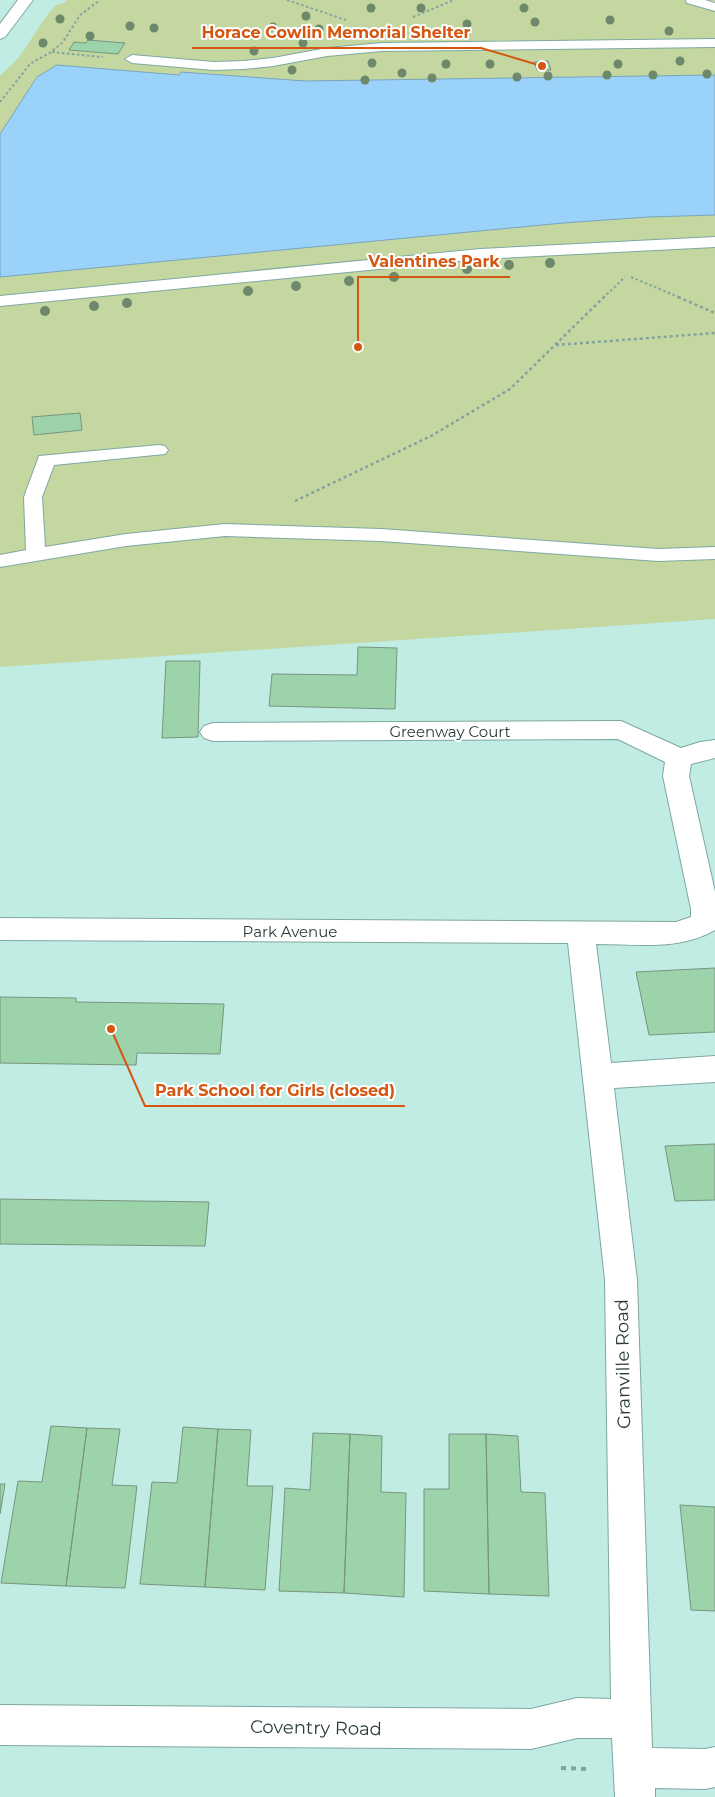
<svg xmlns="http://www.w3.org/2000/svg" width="715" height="1797" font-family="Montserrat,sans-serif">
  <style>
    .green { fill: #c4d7a0 }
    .water { fill: #9bd2f9; stroke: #79a5bf }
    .building { fill: #9dd3ab; stroke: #77957f }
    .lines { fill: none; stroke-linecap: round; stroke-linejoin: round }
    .service-casing { stroke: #7ea8a0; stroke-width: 2 }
    .minor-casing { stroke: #7ea8a0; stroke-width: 2 }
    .primary-casing { stroke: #7ea8a0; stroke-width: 2 }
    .path-far2 { stroke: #82a49d; stroke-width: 2; stroke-dasharray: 2.5 2.5; stroke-linecap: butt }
    .path-far1 { stroke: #82a49d; stroke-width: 2.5; stroke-dasharray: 3 3; stroke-linecap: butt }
    .path { stroke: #82a49d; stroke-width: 4; stroke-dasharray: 5 5; stroke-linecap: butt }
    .service { fill: #fff; fill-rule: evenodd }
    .minor { fill: #fff; fill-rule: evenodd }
    .primary { fill: #fff; fill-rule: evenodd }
    .tree { fill: #6e886c }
    .labels { text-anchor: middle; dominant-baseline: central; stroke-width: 4; stroke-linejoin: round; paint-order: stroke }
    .street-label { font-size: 15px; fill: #293b38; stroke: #fff }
    .near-street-label { font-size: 18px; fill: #293b38; stroke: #fff }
    .leader { fill: none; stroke: #d55610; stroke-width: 2 }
    .callout-dot { fill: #d55610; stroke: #fff; stroke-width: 2 }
    .callout-label { font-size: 16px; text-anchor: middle; font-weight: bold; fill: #d55610; stroke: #fff; stroke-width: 4; stroke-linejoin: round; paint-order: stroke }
  </style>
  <rect width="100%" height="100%" fill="#c0ece3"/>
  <!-- green -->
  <path class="green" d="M67,0H715V619L0,667V75C25,58 34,29 54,7C58,3 64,5 67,0Z"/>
  <!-- water -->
  <path class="water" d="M57,65L179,75L181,72L305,81L715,75V215L648,217L563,223L0,277V134L37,77Z"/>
  <!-- building -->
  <path class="building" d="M88,40L125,43L118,54L69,50L74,42L86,43Z
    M548,61L551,70H537L534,62Z
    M80,413L82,430L34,435L32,417Z
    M358,647L397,648L395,709L269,706L272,674L357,675Z
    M166,661H200L198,737L162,738Z
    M715,968V1032L649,1035L636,972Z
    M0,997L76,998V1002L224,1004L220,1054L137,1053L136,1065L0,1063Z
    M715,1144V1200L675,1201L665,1146Z
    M0,1199L209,1202L205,1246L0,1244Z
    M51,1426L87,1428L66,1586L1,1583L18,1481L42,1482Z
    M183,1427L218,1429L205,1587L140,1584L152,1482L177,1483Z
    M87,1428L120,1429L112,1485L137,1486L125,1588L66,1586Z
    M218,1429L251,1430L247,1486H273L265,1590L205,1587Z
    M313,1433L350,1434L344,1593L279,1591L285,1488L310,1490Z
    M350,1434L382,1436L381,1492L406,1493L404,1597L344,1593Z
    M449,1434H486L489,1594L424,1591V1489H449Z
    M486,1434L518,1436L521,1492L545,1493L549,1596L489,1594Z
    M0,1484H5L0,1514Z
    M680,1505L715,1507V1611L691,1610Z"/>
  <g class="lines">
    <!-- service casing -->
    <g class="service-casing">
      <path id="service" d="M686,0H705L715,3V11L687,3Z
        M715,39V47L382,51L327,56L273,66L244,69L214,70L132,63L125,59L132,55L214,62L244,61L273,58L327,48L382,43Z
        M715,237V247L480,259L0,306V296L480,249Z
        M159,445L165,446L168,450L165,454L54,465L42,497L45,547L126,534L225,524L381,529L658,549L715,547V559L658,561L381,541L225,536L126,546L0,567V555L26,550L24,497L39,456Z"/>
    </g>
    <!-- minor casing -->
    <g class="minor-casing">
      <path id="minor" d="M621,721L681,748L700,742L715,740V758L691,764L689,776L715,892V930C679,951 636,944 596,944L611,1063L715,1056V1082L614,1088L637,1280L652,1748L705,1749L715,1747V1787L705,1789L655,1788V1797H615L612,1738H577L531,1749L0,1745V1705L531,1709L577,1698L611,1699L605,1280L568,943L0,940V918L676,922L691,917V909L663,776L665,762L618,739L213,741L204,738L200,732L204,726L213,723Z"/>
    </g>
    <!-- primary casing -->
    <g class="primary-casing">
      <path id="primary" d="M18,0H33L5,37L0,39V24Z"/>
    </g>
    <!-- path-far2 -->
    <path class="path-far2" d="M287,0L346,20
      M413,17L454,0
      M52,52L103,57
      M0,102L30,64L51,52L63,42L80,15L100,0
      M631,277L681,298
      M603,298L625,277"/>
    <!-- path-far1 -->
    <path class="path-far1" d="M678,297L715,313
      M556,345L715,333
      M295,501L431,436L510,389L604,297"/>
    <!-- path -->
    <path class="path" d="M561,1768L588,1769"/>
    <!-- service -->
    <use href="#service" class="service"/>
    <!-- minor -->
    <use href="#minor" class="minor"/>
    <!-- primary -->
    <use href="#primary" class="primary"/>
  </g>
  <!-- trees -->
  <g class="tree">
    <circle cx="371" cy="8" r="4.5"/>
    <circle cx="421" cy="8" r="4.5"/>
    <circle cx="524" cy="8" r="4.5"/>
    <circle cx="306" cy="16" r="4.5"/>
    <circle cx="60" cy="19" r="4.5"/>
    <circle cx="610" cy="20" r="4.5"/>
    <circle cx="535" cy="22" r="4.5"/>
    <circle cx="467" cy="24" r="4.5"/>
    <circle cx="130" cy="26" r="4.5"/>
    <circle cx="273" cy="27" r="4.5"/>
    <circle cx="154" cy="28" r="4.5"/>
    <circle cx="319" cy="29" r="4.5"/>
    <circle cx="669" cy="31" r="4.5"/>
    <circle cx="90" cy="36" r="4.5"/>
    <circle cx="43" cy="43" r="4.5"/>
    <circle cx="303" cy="43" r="4.5"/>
    <circle cx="254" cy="51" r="4.5"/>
    <circle cx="680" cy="61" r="4.5"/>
    <circle cx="372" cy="63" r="4.5"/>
    <circle cx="446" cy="64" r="4.5"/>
    <circle cx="490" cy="64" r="4.5"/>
    <circle cx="618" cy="64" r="4.5"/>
    <circle cx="292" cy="70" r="4.5"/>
    <circle cx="402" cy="73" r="4.5"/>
    <circle cx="707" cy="74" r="4.5"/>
    <circle cx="607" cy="75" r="4.5"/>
    <circle cx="653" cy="75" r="4.5"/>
    <circle cx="548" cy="76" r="4.5"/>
    <circle cx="517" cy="77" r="4.5"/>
    <circle cx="432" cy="78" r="4.5"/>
    <circle cx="365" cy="80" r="4.5"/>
    <circle cx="550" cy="263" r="5"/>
    <circle cx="509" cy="265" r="5"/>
    <circle cx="467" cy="269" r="5"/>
    <circle cx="394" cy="277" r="5"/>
    <circle cx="349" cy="281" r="5"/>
    <circle cx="296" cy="286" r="5"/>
    <circle cx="248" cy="291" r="5"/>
    <circle cx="127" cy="303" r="5"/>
    <circle cx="94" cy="306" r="5"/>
    <circle cx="45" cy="311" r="5"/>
  </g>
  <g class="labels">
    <!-- street labels -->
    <g class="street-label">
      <text x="450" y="731">Greenway Court</text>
      <text x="290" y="931">Park Avenue</text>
    </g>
    <!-- near-street labels -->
    <g class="near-street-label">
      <text transform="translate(623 1364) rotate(-91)">Granville Road</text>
      <text transform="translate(316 1728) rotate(1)">Coventry Road</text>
    </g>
  </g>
  <!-- callouts -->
  <path class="leader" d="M542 66L481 48H192M358 347L358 277H510M111 1029L145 1106H405"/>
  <g class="callout-dot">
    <circle cx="542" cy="66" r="5"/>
    <circle cx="358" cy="347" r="5"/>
    <circle cx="111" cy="1029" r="5"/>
  </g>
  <g class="callout-label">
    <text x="336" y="38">Horace Cowlin Memorial Shelter</text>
    <text x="434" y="267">Valentines Park</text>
    <text x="275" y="1096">Park School for Girls (closed)</text>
  </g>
</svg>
